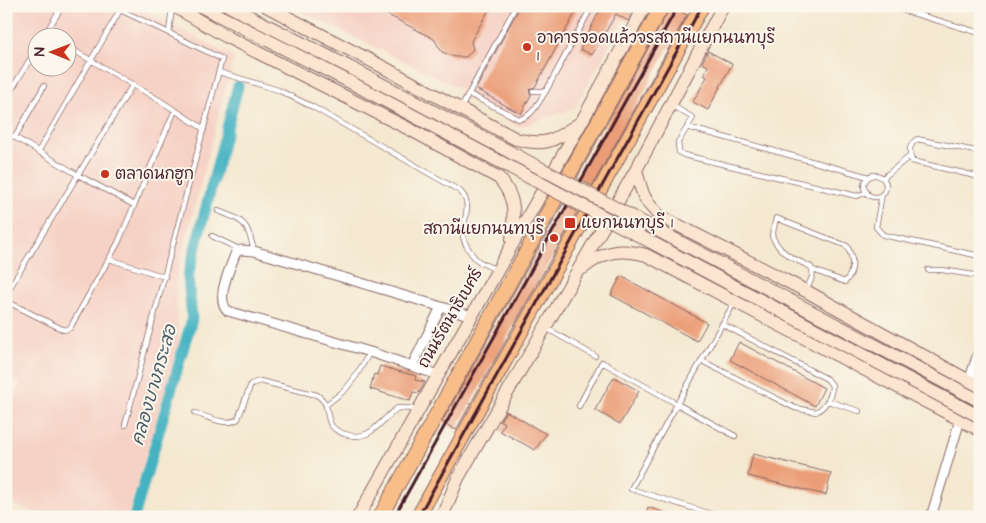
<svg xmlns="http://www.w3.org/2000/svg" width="986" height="523" font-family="'Architects Daughter','Playpen Sans Thai',sans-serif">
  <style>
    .built { fill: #f6d1c5; fill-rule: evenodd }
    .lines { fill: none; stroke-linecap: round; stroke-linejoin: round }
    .canal { stroke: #45b2c2; stroke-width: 11 }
    .building { fill: #eb9d77 }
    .lane-casing { stroke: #866565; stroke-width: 6 }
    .street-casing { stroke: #866565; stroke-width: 11 }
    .secondary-casing { stroke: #866565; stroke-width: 14 }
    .primary-casing { stroke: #866565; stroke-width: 16 }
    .lane { stroke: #fff; stroke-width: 4.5 }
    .street { stroke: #fff; stroke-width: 9 }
    .secondary { stroke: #fce5d0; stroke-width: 12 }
    .primary { stroke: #f8bd89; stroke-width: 14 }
    .rail { stroke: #4a1f2b; stroke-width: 3 }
    .secondary-bridge-casing { stroke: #866565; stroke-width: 14; stroke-linecap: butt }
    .secondary-bridge { stroke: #fce5d0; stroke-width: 12 }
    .poi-dot { fill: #c8321e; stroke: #fbf7ec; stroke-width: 2 }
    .labels { text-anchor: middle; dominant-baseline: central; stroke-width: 4; stroke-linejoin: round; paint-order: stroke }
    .poi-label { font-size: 16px; fill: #4a1f2b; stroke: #fbf7ec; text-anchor: start }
    .street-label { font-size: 16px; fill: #4a1f2b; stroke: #fbf7ec }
    .water-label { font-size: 18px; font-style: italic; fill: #485a67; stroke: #fbf7ec }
  </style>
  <rect width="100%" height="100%" fill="#fbf7ec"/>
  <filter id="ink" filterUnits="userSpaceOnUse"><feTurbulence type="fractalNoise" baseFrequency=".02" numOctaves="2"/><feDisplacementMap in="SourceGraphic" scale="10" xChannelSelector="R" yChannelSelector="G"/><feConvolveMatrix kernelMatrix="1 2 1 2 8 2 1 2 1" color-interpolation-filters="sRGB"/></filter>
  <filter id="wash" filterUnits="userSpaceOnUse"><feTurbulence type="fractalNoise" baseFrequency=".0096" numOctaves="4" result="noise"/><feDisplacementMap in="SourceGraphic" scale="20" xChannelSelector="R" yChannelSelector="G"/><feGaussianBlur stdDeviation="1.12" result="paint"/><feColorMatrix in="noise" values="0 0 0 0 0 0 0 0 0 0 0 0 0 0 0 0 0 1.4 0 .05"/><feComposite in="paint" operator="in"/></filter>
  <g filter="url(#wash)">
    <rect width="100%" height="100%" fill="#f4e8d0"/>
    <!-- built -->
    <path class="built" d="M6,6H136L234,57L175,281L179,343L127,517H48L6,502V419L20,383L6,376ZM38,38H68V68H38Z
      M290,6H631L575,108L519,127L459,95L461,89Z"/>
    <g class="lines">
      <!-- canal -->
      <path class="canal" d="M134,517L192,319L188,276L238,86"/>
    </g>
    <g id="blocks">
      <!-- building -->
      <path class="building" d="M371,6H491L471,41L473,49L466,57H455L442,52L434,39Z
        M520,6H579L535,87L529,89L531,95L521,114L476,89Z
        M602,6H626L633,11L628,21L616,14L592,55L580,49Z
        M671,6L687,15L592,186L577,178Z
        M708,51L732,64L708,110L693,102L707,77L704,75L708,66L702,63Z
        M563,204L577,212L456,430L442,422Z
        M621,276L707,323L697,341L611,295Z
        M739,342L824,388L815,406L730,360Z
        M380,366L416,376L415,380L425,382L419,393L413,392L410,401L370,389L374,374L377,375Z
        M614,377L639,391L620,424L595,410Z
        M506,411L546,434L535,450L500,431L505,423L500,421Z
        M753,454L831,473L826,495L748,476Z
        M648,507L671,515V517H645Z"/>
    </g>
  </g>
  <g filter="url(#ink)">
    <use href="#blocks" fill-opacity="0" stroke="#866565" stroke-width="1"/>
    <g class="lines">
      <!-- lane casing -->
      <g class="lane-casing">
        <path id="lane" d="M112,6L169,33
          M889,6L980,33
          M43,38L62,6
          M68,47L159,100L204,129
          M219,72L278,90L313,107L460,191C474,205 462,220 463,236C464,243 471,254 476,259C481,264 491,267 497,270
          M533,91H546L592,6
          M469,94L519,119C532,118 539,101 546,91
          M6,99L38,46
          M673,106L693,118L678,142L679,152L684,155L857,196L867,192
          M461,108L516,6
          M687,127L869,177
          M6,132L78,175L134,205
          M15,137L44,86
          M38,152L120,10
          M980,152L917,139C908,146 909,151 912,161L980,177
          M864 186a11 11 0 1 1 22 0a11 11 0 1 1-22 0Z
          M883,178L910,156
          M882,194L876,227L883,235L980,256
          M218,211C246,221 247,223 254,251
          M212,236L239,249
          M109,259L165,277
          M928,270H942L980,276
          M807,289C810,281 815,275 811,267C793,258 781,255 772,236L776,218L847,246C854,259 855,271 845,282L813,270
          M6,294L133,84
          M6,301L64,330L70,328L118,243L175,110
          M734,303L677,404L735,436
          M546,328L595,356
          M702,361L795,408L816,412C826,406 832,396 832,385L827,379L722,324
          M828,401L859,411
          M326,405L345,390L356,376L370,352
          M579,406L602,362L677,404L631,489L721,517
          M195,413C208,417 227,427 238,419L251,384L260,381L317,395C330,404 325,410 330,423C333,429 338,432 345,434C372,443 379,420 398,408L417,409
          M125,425L222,59L169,33L172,7"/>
      </g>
      <!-- street casing -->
      <g class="street-casing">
        <path id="street" d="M412,366L441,307
          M438,375L370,352L228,311C214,299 231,267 236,252L241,250L254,251L472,316
          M969,381L980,348
          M931,517L960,420"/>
      </g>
      <!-- secondary casing -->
      <g class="secondary-casing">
        <path id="secondary" d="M174,6L227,37L415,132L499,178C517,199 514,214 512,240
          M200,6L348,81
          M229,6L353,69
          M266,6L381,66L516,139C548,147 554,140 580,123
          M636,170C642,192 642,199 660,216L806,291L980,387
          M583,268C605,251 618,248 646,255L980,430
          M358,517L582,121L645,6
          M442,517L458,478L636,170L723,6"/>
      </g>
      <!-- primary casing -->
      <g class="primary-casing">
        <path id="primary" d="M380,517L662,6
          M418,517L702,6"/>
      </g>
      <!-- lane -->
      <use href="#lane" class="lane"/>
      <!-- street -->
      <use href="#street" class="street"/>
      <!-- secondary -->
      <use href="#secondary" class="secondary"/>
      <!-- primary -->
      <use href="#primary" class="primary"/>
      <!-- rail -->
      <path class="rail" d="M394,517L678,6
        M418,517L702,6"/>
      <!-- secondary-bridge casing -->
      <g class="secondary-bridge-casing">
        <path id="secondary-bridge" d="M353,69L980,401
          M348,81L980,417"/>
      </g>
      <!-- secondary-bridge -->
      <use href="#secondary-bridge" class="secondary-bridge"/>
    </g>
  </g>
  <!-- markers -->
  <g class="poi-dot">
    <circle cx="527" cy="47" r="5"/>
    <circle cx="105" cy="174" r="5"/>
    <rect x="564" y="217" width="12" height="12" rx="2.5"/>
    <circle cx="554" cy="238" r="5"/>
  </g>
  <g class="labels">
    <!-- poi labels -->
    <g class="poi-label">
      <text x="537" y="38">อาคารจอดแล้วจรสถานีแยกนนทบุรี<tspan x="537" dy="18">1</tspan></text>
      <text x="115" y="174">ตลาดนกฮูก</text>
      <text x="581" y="223">แยกนนทบุรี 1</text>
      <text x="544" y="229" text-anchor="end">สถานีแยกนนทบุรี<tspan x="544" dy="18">1</tspan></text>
    </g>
    <!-- street labels -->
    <g class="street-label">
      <text transform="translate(450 318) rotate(-60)">ถนนรัตนาธิเบศร์</text>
    </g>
    <!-- water labels -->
    <g class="water-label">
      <text transform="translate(154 385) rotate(-74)">คลองบางกระสอ</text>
    </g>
  </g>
  <!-- margin -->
  <rect width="986" height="523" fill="none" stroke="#fbf7ec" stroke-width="25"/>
  <!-- north arrow -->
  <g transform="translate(52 52) rotate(271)"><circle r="24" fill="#fbf7ec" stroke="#b4a19f"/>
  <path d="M0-4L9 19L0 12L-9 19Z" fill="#c8321e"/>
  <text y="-8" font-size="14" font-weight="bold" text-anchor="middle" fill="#4a1f2b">N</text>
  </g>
</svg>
